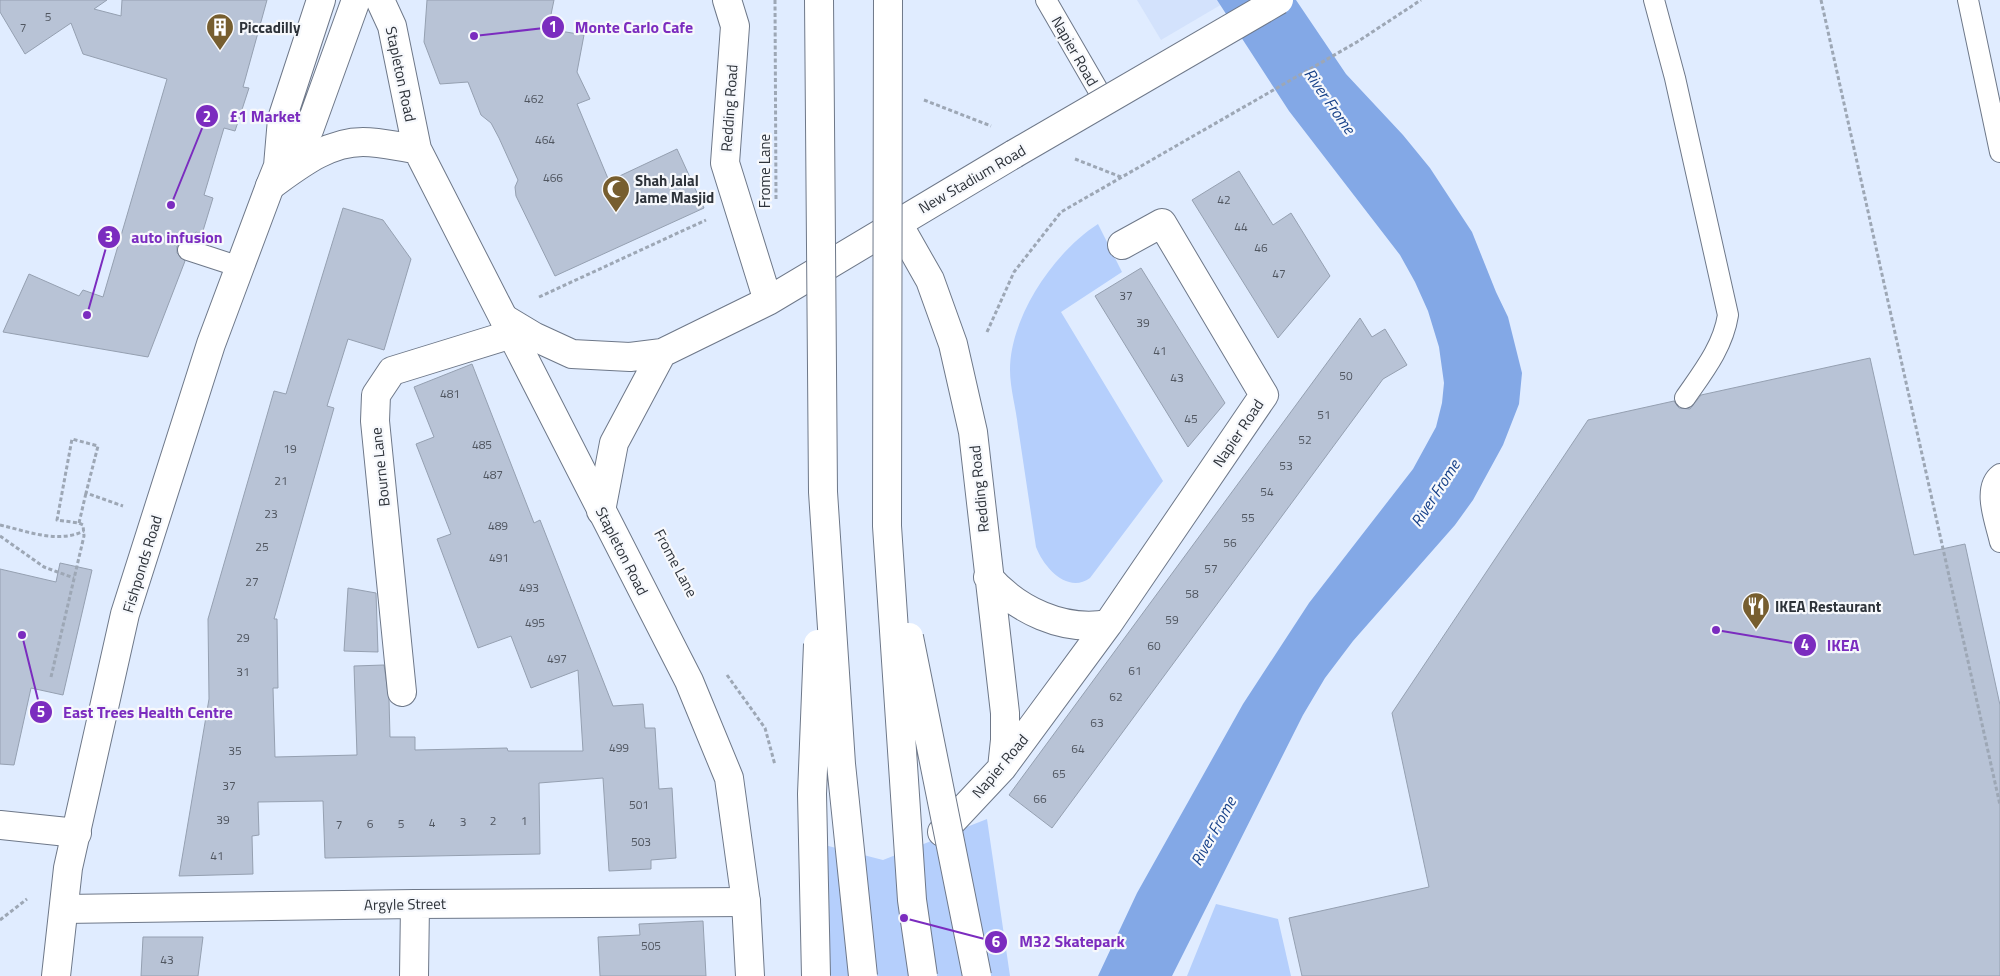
<svg xmlns="http://www.w3.org/2000/svg" width="2000" height="976" font-family="'Titillium Web',sans-serif">
  <style>
    .built { fill: #d3e2fc }
    .green { fill: #b5cffc }
    .water { fill: #83a8e6 }
    .building { fill: #b8c3d6; stroke: #95a0b1 }
    .lines { fill: none; stroke-linecap: round; stroke-linejoin: round }
    .lane-casing { stroke: #6e7889; stroke-width: 22 }
    .street-casing { stroke: #6e7889; stroke-width: 30 }
    .secondary-casing { stroke: #6e7889; stroke-width: 30 }
    .primary-casing { stroke: #6e7889; stroke-width: 30 }
    .path { stroke: #9da7b5; stroke-width: 3; stroke-dasharray: 4 2.5; stroke-linecap: butt }
    .lane { stroke: #fff; stroke-width: 20 }
    .street { stroke: #fff; stroke-width: 28 }
    .secondary { stroke: #fff; stroke-width: 28 }
    .primary { stroke: #fff; stroke-width: 28 }
    .street-bridge-casing { stroke: #6e7889; stroke-width: 30; stroke-linecap: butt }
    .highway-bridge-casing { stroke: #6e7889; stroke-width: 30; stroke-linecap: butt }
    .street-bridge { stroke: #fff; stroke-width: 28 }
    .highway-bridge { stroke: #fff; stroke-width: 28 }
    .labels { text-anchor: middle; dominant-baseline: central; stroke-width: 4.5; stroke-linejoin: round; paint-order: stroke }
    .number-label { font-size: 12px; fill: #505660 }
    .poi-label { font-size: 15px; font-weight: bold; fill: #2d3239; stroke: #f6f8fc; text-anchor: start }
    .street-label { font-size: 15px; fill: #2d3239; stroke: #f6f8fc }
    .water-label { font-size: 16px; font-style: italic; fill: #164088; stroke: #f6f8fc }
    .leader { fill: none; stroke: #7b2cbf; stroke-width: 2 }
    .callout-dot { fill: #7b2cbf; stroke: #f6f8fc; stroke-width: 2 }
    .mark-label { font-size: 15px; text-anchor: middle; font-weight: bold; fill: #fff }
    .callout-label { font-size: 16px; text-anchor: middle; font-weight: bold; fill: #7b2cbf; stroke: #f6f8fc; stroke-width: 4.5; stroke-linejoin: round; paint-order: stroke }
  </style>
  <rect width="100%" height="100%" fill="#e0ecff"/>
  <!-- built -->
  <path class="built" d="M1137,0H1229L1161,40Z"/>
  <!-- green -->
  <path class="green" d="M1098,224L1122,272L1061,312L1163,481L1090,578C1068,594 1044,568 1036,547C1030,507 1024,467 1018,427C1016,408 1010,388 1010,370C1010,317 1054,252 1098,224Z
    M987,819L1010,976H811L801,839L883,860Z
    M1216,904L1278,919L1291,976H1187Z"/>
  <!-- water -->
  <path class="water" d="M1217,0H1296L1346,74L1403,135L1430,168L1472,232L1496,292L1508,317L1522,373L1519,404L1503,445L1473,500L1455,525L1353,641L1325,678L1303,715L1172,976H1098L1137,893L1243,704L1309,603L1413,469L1436,427L1442,403L1444,383L1439,347L1428,311L1415,282L1400,255L1289,111Z"/>
  <!-- building -->
  <path class="building" d="M0,0H107L94,9L121,16L122,0H267L243,87L249,88L235,131L224,128L204,195L213,198L202,234L196,232L193,239H185L177,246V253L185,261L148,357L3,332L29,274L79,296L83,290L103,297L167,79L83,54L71,23L25,54L0,12Z
    M427,0H554L548,29L584,35L577,72L590,99L577,104L609,181L677,149L704,208L555,276L516,196L515,187L518,180L499,138L491,123L481,115L468,82L440,84L424,42Z
    M1239,171L1273,225L1291,213L1330,276L1278,338L1192,200Z
    M343,208L383,220L411,259L384,350L348,339L327,406L334,408L274,619H277L278,688H273L275,757L357,755L354,666L384,665L389,699L390,737H415V750L507,748L508,751H583L578,670L531,688L511,636L478,648L437,539L451,534L416,444L434,437L414,387L472,364L534,523L540,520L613,706L643,704L645,728H655L659,789L672,788L676,858L651,860V869L609,871L603,778L539,783L540,854L325,858L323,801L258,802L259,835L252,836L253,874L179,876L209,699L208,619L274,391L286,394Z
    M1141,268L1225,403L1188,447L1095,296Z
    M1360,318L1372,337L1385,329L1407,365L1383,379L1052,828L1009,795Z
    M1870,358L1914,555L1965,544L2000,705V976H1302L1289,918L1429,887L1392,713L1588,420L1674,401L1679,408L1690,409L1701,395Z
    M60,563L92,570L63,695L31,688L14,765L0,764V569L56,582Z
    M348,588L376,593L378,652L344,651Z
    M703,921L706,976H600L598,937L640,935L639,924Z
    M143,937H203L198,976H141Z"/>
  <g class="lines">
    <!-- lane casing -->
    <g class="lane-casing">
      <path id="lane" d="M1046,0L1105,102
        M1654,0L1675,78L1728,315C1723,347 1703,372 1685,398
        M1968,0L2000,152
        M188,250L240,267
        M2000,474C1981,488 1996,523 2000,542"/>
    </g>
    <!-- street casing -->
    <g class="street-casing">
      <path id="street" d="M727,0L735,26L725,163L768,301
        M897,222L930,280L953,344L973,432L1005,713V740L1002,768
        M505,319L535,337L572,354L630,357L662,353L768,301L1014,154
        M601,511L614,443L662,353
        M988,577C1017,610 1063,632 1108,624
        M402,692L375,421L376,395L392,371L512,334
        M0,825L77,833
        M942,832L1002,768L1108,624L1264,395L1162,223L1122,245
        M64,909L415,904L746,902
        M414,976L415,904"/>
    </g>
    <!-- secondary casing -->
    <g class="secondary-casing">
      <path id="secondary" d="M380,0L392,26L417,149L689,681L729,778L746,902L750,976
        M270,186C298,166 327,142 363,142C381,142 400,147 417,149"/>
    </g>
    <!-- primary casing -->
    <g class="primary-casing">
      <path id="primary" d="M278,166L282,119L321,0
        M56,976L68,868L125,614L211,344L270,186L278,166L309,130L356,0"/>
    </g>
    <!-- path -->
    <path class="path" d="M775,0L776,199
      M1821,0L2000,805
      M924,100L991,126
      M1075,159L1121,177
      M539,297L706,220
      M987,332L1014,272L1061,212L1357,42L1421,0
      M79,523L86,493
      M0,525C27,531 57,544 84,531
      M0,536L44,567L74,578
      M727,675L765,728L775,765
      M51,677L84,536L83,525L79,523L57,520L72,439L98,446L86,493L123,506
      M0,920L27,899"/>
    <!-- lane -->
    <use href="#lane" class="lane"/>
    <!-- street -->
    <use href="#street" class="street"/>
    <!-- secondary -->
    <use href="#secondary" class="secondary"/>
    <!-- primary -->
    <use href="#primary" class="primary"/>
    <!-- street-bridge casing -->
    <g class="street-bridge-casing">
      <path id="street-bridge" d="M1014,154L1279,0"/>
    </g>
    <!-- highway-bridge casing -->
    <g class="highway-bridge-casing">
      <path id="highway-bridge" d="M819,0L823,492L841,764L863,976
        M888,0L887,526L912,900L923,976
        M909,637L977,976
        M816,976L812,794L818,644"/>
    </g>
    <!-- street-bridge -->
    <use href="#street-bridge" class="street-bridge"/>
    <!-- highway-bridge -->
    <use href="#highway-bridge" class="highway-bridge"/>
  </g>
  <!-- icons -->
  <defs>
    <g id="building-pin" transform="scale(1.4375)"><path d="M0 17L-7.5 6A9.5 9.5 0 1 1 7.5 6Z" fill="#775e2f" stroke="#f6f8fc"/><path d="M-4-6H4V6H1V3H-1V6H-4ZM-2.5-4.3h1.7v1.8h-1.7ZM.8-4.3h1.7v1.8H.8ZM-2.5-1h1.7V.8h-1.7ZM.8-1h1.7V.8H.8Z" fill="#fff"/></g>
    <g id="mosque-pin" transform="scale(1.4375)"><path d="M0 17L-7.5 6A9.5 9.5 0 1 1 7.5 6Z" fill="#775e2f" stroke="#f6f8fc"/><path d="M3.5-4.9A6 6 0 1 0 3.5 4.9A5 5 0 1 1 3.5-4.9Z" fill="#fff"/></g>
    <g id="restaurant-pin" transform="scale(1.4375)"><path d="M0 17L-7.5 6A9.5 9.5 0 1 1 7.5 6Z" fill="#775e2f" stroke="#f6f8fc"/><path d="M-5-6h1v4h1v-4h1v4h1v-4h1v5L-1.5 .5V6h-2V.5L-5-1ZM5-6V6H3V1.5H1.5Q1.5-4 5-6Z" fill="#fff"/></g>
  </defs>
  <g fill-rule="evenodd">
    <use href="#building-pin" x="220" y="27"/>
    <use href="#mosque-pin" x="616" y="189"/>
    <use href="#restaurant-pin" x="1756" y="606"/>
  </g>
  <g class="labels">
    <!-- number labels -->
    <g class="number-label">
      <text x="48" y="16">5</text>
      <text x="23" y="27">7</text>
      <text x="534" y="98">462</text>
      <text x="545" y="139">464</text>
      <text x="553" y="177">466</text>
      <text x="1224" y="199">42</text>
      <text x="1241" y="226">44</text>
      <text x="1261" y="247">46</text>
      <text x="1279" y="273">47</text>
      <text x="1126" y="295">37</text>
      <text x="1143" y="322">39</text>
      <text x="1160" y="350">41</text>
      <text x="1346" y="375">50</text>
      <text x="1177" y="377">43</text>
      <text x="450" y="393">481</text>
      <text x="1324" y="414">51</text>
      <text x="1191" y="418">45</text>
      <text x="1305" y="439">52</text>
      <text x="482" y="444">485</text>
      <text x="290" y="448">19</text>
      <text x="1286" y="465">53</text>
      <text x="493" y="474">487</text>
      <text x="281" y="480">21</text>
      <text x="1267" y="491">54</text>
      <text x="271" y="513">23</text>
      <text x="1248" y="517">55</text>
      <text x="498" y="525">489</text>
      <text x="1230" y="542">56</text>
      <text x="262" y="546">25</text>
      <text x="499" y="557">491</text>
      <text x="1211" y="568">57</text>
      <text x="252" y="581">27</text>
      <text x="529" y="587">493</text>
      <text x="1192" y="593">58</text>
      <text x="1172" y="619">59</text>
      <text x="535" y="622">495</text>
      <text x="243" y="637">29</text>
      <text x="1154" y="645">60</text>
      <text x="557" y="658">497</text>
      <text x="1135" y="670">61</text>
      <text x="243" y="671">31</text>
      <text x="1116" y="696">62</text>
      <text x="1097" y="722">63</text>
      <text x="619" y="747">499</text>
      <text x="1078" y="748">64</text>
      <text x="235" y="750">35</text>
      <text x="1059" y="773">65</text>
      <text x="229" y="785">37</text>
      <text x="1040" y="798">66</text>
      <text x="639" y="804">501</text>
      <text x="223" y="819">39</text>
      <text x="493" y="820">2</text>
      <text x="524" y="820">1</text>
      <text x="463" y="821">3</text>
      <text x="432" y="822">4</text>
      <text x="370" y="823">6</text>
      <text x="401" y="823">5</text>
      <text x="339" y="824">7</text>
      <text x="641" y="841">503</text>
      <text x="217" y="855">41</text>
      <text x="651" y="945">505</text>
      <text x="167" y="959">43</text>
    </g>
    <!-- poi labels -->
    <g class="poi-label">
      <text x="239" y="27">Piccadilly</text>
      <text x="635" y="180">Shah Jalal<tspan x="635" dy="17">Jame Masjid</tspan></text>
      <text x="1775" y="606">IKEA Restaurant</text>
    </g>
    <!-- street labels -->
    <g class="street-label">
      <text transform="translate(1075 51) rotate(60)">Napier Road</text>
      <text transform="translate(401 74) rotate(78)">Stapleton Road</text>
      <text transform="translate(729 108) rotate(-86)">Redding Road</text>
      <text transform="translate(764 171) rotate(-90)">Frome Lane</text>
      <text transform="translate(972 179) rotate(-30)">New Stadium Road</text>
      <text transform="translate(1238 433) rotate(-56)">Napier Road</text>
      <text transform="translate(380 467) rotate(-96)">Bourne Lane</text>
      <text transform="translate(979 489) rotate(-96)">Redding Road</text>
      <text transform="translate(622 551) rotate(63)">Stapleton Road</text>
      <text transform="translate(676 563) rotate(62)">Frome Lane</text>
      <text transform="translate(142 564) rotate(-73)">Fishponds Road</text>
      <text transform="translate(1000 766) rotate(-50)">Napier Road</text>
      <text transform="translate(405 904) rotate(-1)">Argyle Street</text>
    </g>
    <!-- water labels -->
    <g class="water-label">
      <text transform="translate(1330 101) rotate(55)">River Frome</text>
      <text transform="translate(1435 493) rotate(-57)">River Frome</text>
      <text transform="translate(1213 831) rotate(-61)">River Frome</text>
    </g>
  </g>
  <!-- callouts -->
  <path class="leader" d="M474 36L553 27M171 205L207 116M87 315L109 237M1716 630L1805 645M22 635L41 712M904 918L996 942"/>
  <g class="callout-dot">
    <circle cx="474" cy="36" r="5"/>
    <circle cx="171" cy="205" r="5"/>
    <circle cx="87" cy="315" r="5"/>
    <circle cx="1716" cy="630" r="5"/>
    <circle cx="22" cy="635" r="5"/>
    <circle cx="904" cy="918" r="5"/>
    <circle cx="553" cy="27" r="12"/>
    <circle cx="207" cy="116" r="12"/>
    <circle cx="109" cy="237" r="12"/>
    <circle cx="1805" cy="645" r="12"/>
    <circle cx="41" cy="712" r="12"/>
    <circle cx="996" cy="942" r="12"/>
  </g>
  <g class="mark-label">
    <text x="553" y="32">1</text>
    <text x="207" y="122">2</text>
    <text x="109" y="242">3</text>
    <text x="1805" y="650">4</text>
    <text x="41" y="717">5</text>
    <text x="996" y="947">6</text>
  </g>
  <g class="callout-label">
    <text x="634" y="33">Monte Carlo Cafe</text>
    <text x="265" y="122">£1 Market</text>
    <text x="177" y="243">auto infusion</text>
    <text x="1843" y="651">IKEA</text>
    <text x="148" y="718">East Trees Health Centre</text>
    <text x="1072" y="947">M32 Skatepark</text>
  </g>
</svg>
